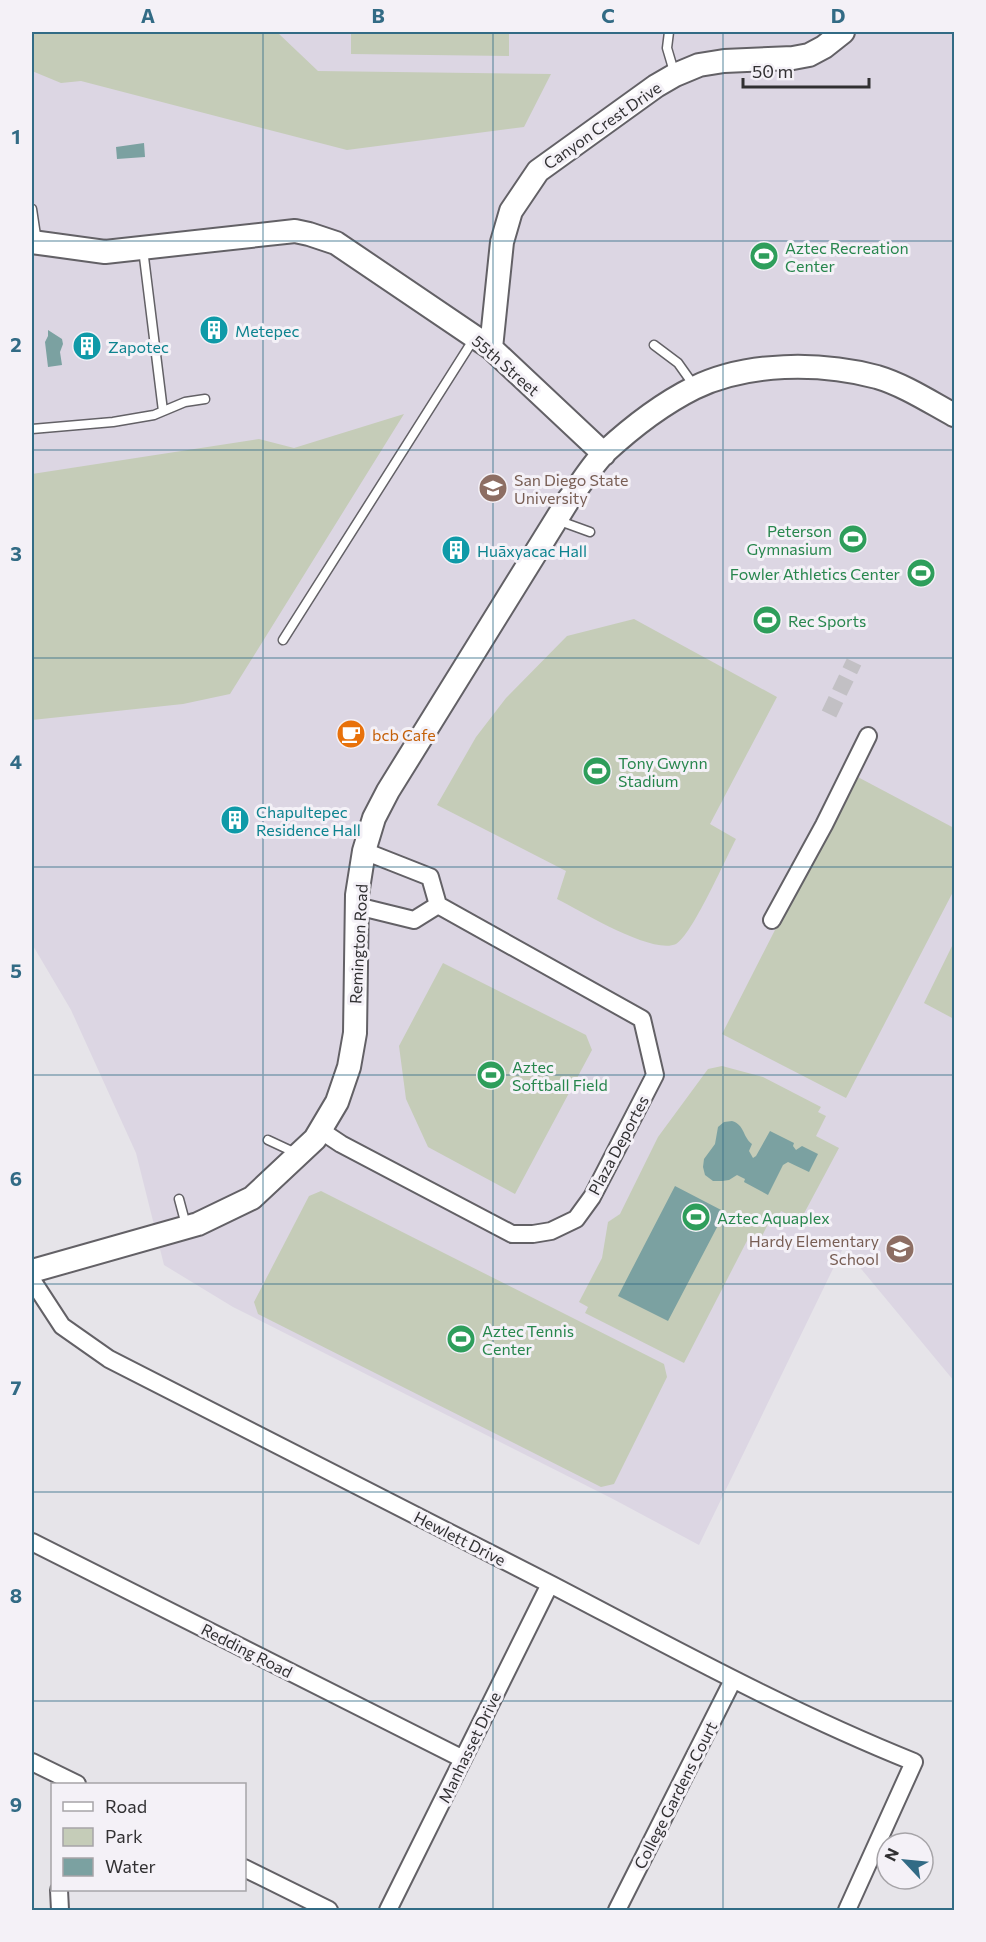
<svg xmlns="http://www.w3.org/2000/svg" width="986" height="1942" font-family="Commissioner,sans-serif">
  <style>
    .built { fill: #dcd6e3 }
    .green { fill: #c5ccb8 }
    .water { fill: #7ba1a1 }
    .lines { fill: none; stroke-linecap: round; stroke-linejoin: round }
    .street-tunnel { stroke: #c2c0c4; stroke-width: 16; stroke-dasharray: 16 8; stroke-linecap: butt }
    .lane-casing { stroke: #636166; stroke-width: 11 }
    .street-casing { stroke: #636166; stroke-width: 20 }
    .secondary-casing { stroke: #636166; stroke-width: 26 }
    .lane { stroke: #fff; stroke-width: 8 }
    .street { stroke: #fff; stroke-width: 16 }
    .secondary { stroke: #fff; stroke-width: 22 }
    .grid { fill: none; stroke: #326b85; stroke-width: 1.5; stroke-opacity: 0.55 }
    .labels { text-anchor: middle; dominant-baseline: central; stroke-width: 6; stroke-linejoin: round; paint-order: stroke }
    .street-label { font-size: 16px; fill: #313032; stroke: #f4f1f7 }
    .leisure-label { font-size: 16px; fill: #27864d; stroke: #f4f1f7; text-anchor: start }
    .culture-label { font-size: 16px; fill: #0d838f; stroke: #f4f1f7; text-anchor: start }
    .education-label { font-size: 16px; fill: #785e54; stroke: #f4f1f7; text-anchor: start }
    .food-label { font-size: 16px; fill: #c56008; stroke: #f4f1f7; text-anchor: start }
    .neatline { fill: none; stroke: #326b85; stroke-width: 2 }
    .grid-label { font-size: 20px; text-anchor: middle; font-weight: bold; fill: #326b85 }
  </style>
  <rect width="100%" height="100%" fill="#e6e4e9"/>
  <!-- built -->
  <path class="built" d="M32,32H954V1381L848,1253L844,1246L699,1545L613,1499L233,1307L164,1265L136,1153L71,1010L32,944Z"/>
  <!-- green -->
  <path class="green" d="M32,32H270L278,33L318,71L551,74L524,127L347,150L81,81L61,83L32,71Z
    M351,32H509V56L351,54Z
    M404,414L230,694L183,704L32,720V474L259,439L294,448Z
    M634,619L777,697L710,824L736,839C725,860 692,935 676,944C652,955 581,911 557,899L566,871L437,805L476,737L506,698L567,636Z
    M854,775L954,828V890L846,1098L722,1034Z
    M954,942V1019L924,1003Z
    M443,963L586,1035L592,1050L515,1194L428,1147L406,1099L399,1046Z
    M722,1066L763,1077L821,1107L818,1112L826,1116L816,1136L839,1148L800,1221L781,1211L774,1225L769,1222L761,1238L751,1233L684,1363L585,1313L588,1307L579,1302L602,1258L608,1222L620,1214L658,1137L708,1069Z
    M321,1191L664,1364L667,1377L614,1484L601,1487L258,1314L254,1302L309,1196Z"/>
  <!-- water -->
  <path class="water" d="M144,143L145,157L117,159L116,147Z
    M48,330L62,339L63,344L60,352L62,365L48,367L45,342L48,336Z
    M732,1121C745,1125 742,1136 752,1144L749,1151L753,1158L756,1156L770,1131L794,1143L793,1146L796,1150L802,1146L818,1154L809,1172L788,1162L783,1165L768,1195L744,1182L745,1179L737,1175L729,1180L722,1181H713L705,1175L703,1167L704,1159L715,1144L718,1127L724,1122Z
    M675,1186L725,1212L668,1321L618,1296Z"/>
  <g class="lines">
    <!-- street-tunnel -->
    <path class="street-tunnel" d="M829,714L854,662"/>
    <!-- lane casing -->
    <g class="lane-casing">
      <path id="lane" d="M669,32L667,48L675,75
        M32,209L37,242
        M143,249L163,411
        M654,345L678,363L695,387
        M32,429L113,422L154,415L185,402L205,399
        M557,520L590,532
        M283,640L475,337
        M268,1140L298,1154
        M179,1199L186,1225"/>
    </g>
    <!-- street casing -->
    <g class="street-casing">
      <path id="street" d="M357,906L414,920L438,905L430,877L364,851
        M772,920L824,825L868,736
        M320,1130L341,1144L512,1234H533L551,1231L576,1219L592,1197L655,1075L642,1019L438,905
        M32,1280L62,1326L109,1359C257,1434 405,1509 552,1585C671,1647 789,1712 914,1762L847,1910
        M32,1542L463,1759
        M32,1762L77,1784
        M244,1868L329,1910
        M59,1890L60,1910
        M388,1910L550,1584
        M617,1910L733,1680"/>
    </g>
    <!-- secondary casing -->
    <g class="secondary-casing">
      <path id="secondary" d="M32,242L105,252L295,231L309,234L336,243L491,348L604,454
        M491,348L502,242L511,211L538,171L656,86L675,75L699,65L724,61L793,58L809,55L824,47L843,32
        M32,1271L198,1224L252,1198L315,1139L337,1102L349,1067L355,1033L357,895L364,851L374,818L388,791L569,499C581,484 592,465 605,452C631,428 662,404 694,388C747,362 820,362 877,377C904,385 930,402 954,415"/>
    </g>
    <!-- lane -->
    <use href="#lane" class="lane"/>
    <!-- street -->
    <use href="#street" class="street"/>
    <!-- secondary -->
    <use href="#secondary" class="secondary"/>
  </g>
  <!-- grid -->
  <path class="grid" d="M263,32V1910M493,32V1910M723,32V1910M32,241H954M32,450H954M32,658H954M32,867H954M32,1075H954M32,1284H954M32,1492H954M32,1701H954"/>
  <!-- icons -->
  <defs>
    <g id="stadium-disc" transform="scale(1.5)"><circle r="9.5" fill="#2e9e5b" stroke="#f4f1f7"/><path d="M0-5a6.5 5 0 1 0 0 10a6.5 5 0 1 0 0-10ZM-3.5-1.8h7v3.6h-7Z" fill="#fff"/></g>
    <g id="building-disc" transform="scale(1.5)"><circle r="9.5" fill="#0f9aa8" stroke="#f4f1f7"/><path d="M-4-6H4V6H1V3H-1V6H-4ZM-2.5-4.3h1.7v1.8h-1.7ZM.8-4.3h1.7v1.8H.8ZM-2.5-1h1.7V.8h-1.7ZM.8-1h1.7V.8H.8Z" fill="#fff"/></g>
    <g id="university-disc" transform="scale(1.5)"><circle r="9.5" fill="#8d6e63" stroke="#f4f1f7"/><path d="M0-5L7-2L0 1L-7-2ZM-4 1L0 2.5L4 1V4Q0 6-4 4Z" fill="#fff"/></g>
    <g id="cafe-disc" transform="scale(1.5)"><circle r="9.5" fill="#e8710a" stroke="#f4f1f7"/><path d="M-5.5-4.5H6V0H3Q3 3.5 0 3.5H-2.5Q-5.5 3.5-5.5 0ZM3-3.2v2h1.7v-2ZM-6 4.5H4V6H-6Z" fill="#fff"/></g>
    <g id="school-disc" transform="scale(1.5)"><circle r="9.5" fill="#8d6e63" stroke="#f4f1f7"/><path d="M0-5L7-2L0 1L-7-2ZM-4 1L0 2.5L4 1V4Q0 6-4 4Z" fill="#fff"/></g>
  </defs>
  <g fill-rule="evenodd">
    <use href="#stadium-disc" x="764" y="256"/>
    <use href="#building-disc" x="214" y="330"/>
    <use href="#building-disc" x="87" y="346"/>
    <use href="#university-disc" x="493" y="488"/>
    <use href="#stadium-disc" x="853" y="539"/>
    <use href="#building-disc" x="456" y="550"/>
    <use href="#stadium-disc" x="921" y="573"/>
    <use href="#stadium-disc" x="767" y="620"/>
    <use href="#cafe-disc" x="351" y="734"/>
    <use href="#stadium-disc" x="597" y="771"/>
    <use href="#building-disc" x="235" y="820"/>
    <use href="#stadium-disc" x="491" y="1075"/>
    <use href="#stadium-disc" x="696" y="1217"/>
    <use href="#school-disc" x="900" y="1249"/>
    <use href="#stadium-disc" x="461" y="1339"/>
  </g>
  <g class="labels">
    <!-- street labels -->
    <g class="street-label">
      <text transform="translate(602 125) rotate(-35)">Canyon Crest Drive</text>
      <text transform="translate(506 365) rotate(41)">55th Street</text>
      <text transform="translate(358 944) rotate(-87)">Remington Road</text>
      <text transform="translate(618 1145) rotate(-62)">Plaza Deportes</text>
      <text transform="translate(460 1538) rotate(27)">Hewlett Drive</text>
      <text transform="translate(247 1650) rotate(27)">Redding Road</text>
      <text transform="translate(469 1747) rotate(-64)">Manhasset Drive</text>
      <text transform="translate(675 1795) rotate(-63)">College Gardens Court</text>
    </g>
    <!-- leisure labels -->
    <g class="leisure-label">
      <text x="785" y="247">Aztec Recreation<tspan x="785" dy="18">Center</tspan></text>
      <text x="832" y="530" text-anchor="end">Peterson<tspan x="832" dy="18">Gymnasium</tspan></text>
      <text x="900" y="573" text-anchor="end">Fowler Athletics Center</text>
      <text x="788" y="620">Rec Sports</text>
      <text x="618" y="762">Tony Gwynn<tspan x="618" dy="18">Stadium</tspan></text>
      <text x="512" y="1066">Aztec<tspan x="512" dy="18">Softball Field</tspan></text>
      <text x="717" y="1217">Aztec Aquaplex</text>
      <text x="482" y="1330">Aztec Tennis<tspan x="482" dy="18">Center</tspan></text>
    </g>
    <!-- culture labels -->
    <g class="culture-label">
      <text x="235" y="330">Metepec</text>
      <text x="108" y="346">Zapotec</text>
      <text x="477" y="550">Huāxyacac Hall</text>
      <text x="256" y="811">Chapultepec<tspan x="256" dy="18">Residence Hall</tspan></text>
    </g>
    <!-- education labels -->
    <g class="education-label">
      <text x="514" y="479">San Diego State<tspan x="514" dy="18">University</tspan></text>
      <text x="879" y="1240" text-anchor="end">Hardy Elementary<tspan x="879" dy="18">School</tspan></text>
    </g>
    <!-- food labels -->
    <g class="food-label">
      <text x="372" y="734">bcb Cafe</text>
    </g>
  </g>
  <!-- border -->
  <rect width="986" height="1942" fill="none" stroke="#f4f1f7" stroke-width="66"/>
  <!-- legend -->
  <rect x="51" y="1783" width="195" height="108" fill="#f4f1f7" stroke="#a6a4a8" stroke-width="1.5"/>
  <rect x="63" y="1802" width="30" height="9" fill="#ffffff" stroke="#a6a4a8" stroke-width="1.5"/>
  <text x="105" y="1813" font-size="18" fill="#313032">Road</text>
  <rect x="63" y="1828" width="30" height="18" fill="#c5ccb8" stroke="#a6a4a8" stroke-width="1.5"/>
  <text x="105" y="1843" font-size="18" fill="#313032">Park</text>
  <rect x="63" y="1858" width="30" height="18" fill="#7ba1a1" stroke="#a6a4a8" stroke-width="1.5"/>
  <text x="105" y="1873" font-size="18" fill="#313032">Water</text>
  <!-- north arrow -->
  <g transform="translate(905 1861) rotate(296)"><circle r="28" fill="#f4f1f7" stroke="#a6a4a8" stroke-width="1.5"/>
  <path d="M0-4.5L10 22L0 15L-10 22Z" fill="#326b85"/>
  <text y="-9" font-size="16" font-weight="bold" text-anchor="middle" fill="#313032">N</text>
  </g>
  <!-- scale -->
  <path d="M743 78v9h126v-9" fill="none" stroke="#313032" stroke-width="3"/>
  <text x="752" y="78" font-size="18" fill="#313032" stroke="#f4f1f7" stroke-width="4.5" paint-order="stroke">50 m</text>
  <rect x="33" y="33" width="920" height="1876" class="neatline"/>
  <g class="grid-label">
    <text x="148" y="23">A</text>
    <text x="378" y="23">B</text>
    <text x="608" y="23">C</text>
    <text x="838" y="23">D</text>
    <text x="16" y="144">1</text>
    <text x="16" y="352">2</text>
    <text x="16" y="561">3</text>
    <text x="16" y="769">4</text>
    <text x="16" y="978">5</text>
    <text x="16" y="1186">6</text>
    <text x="16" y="1395">7</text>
    <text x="16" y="1603">8</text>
    <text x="16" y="1812">9</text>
  </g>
</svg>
